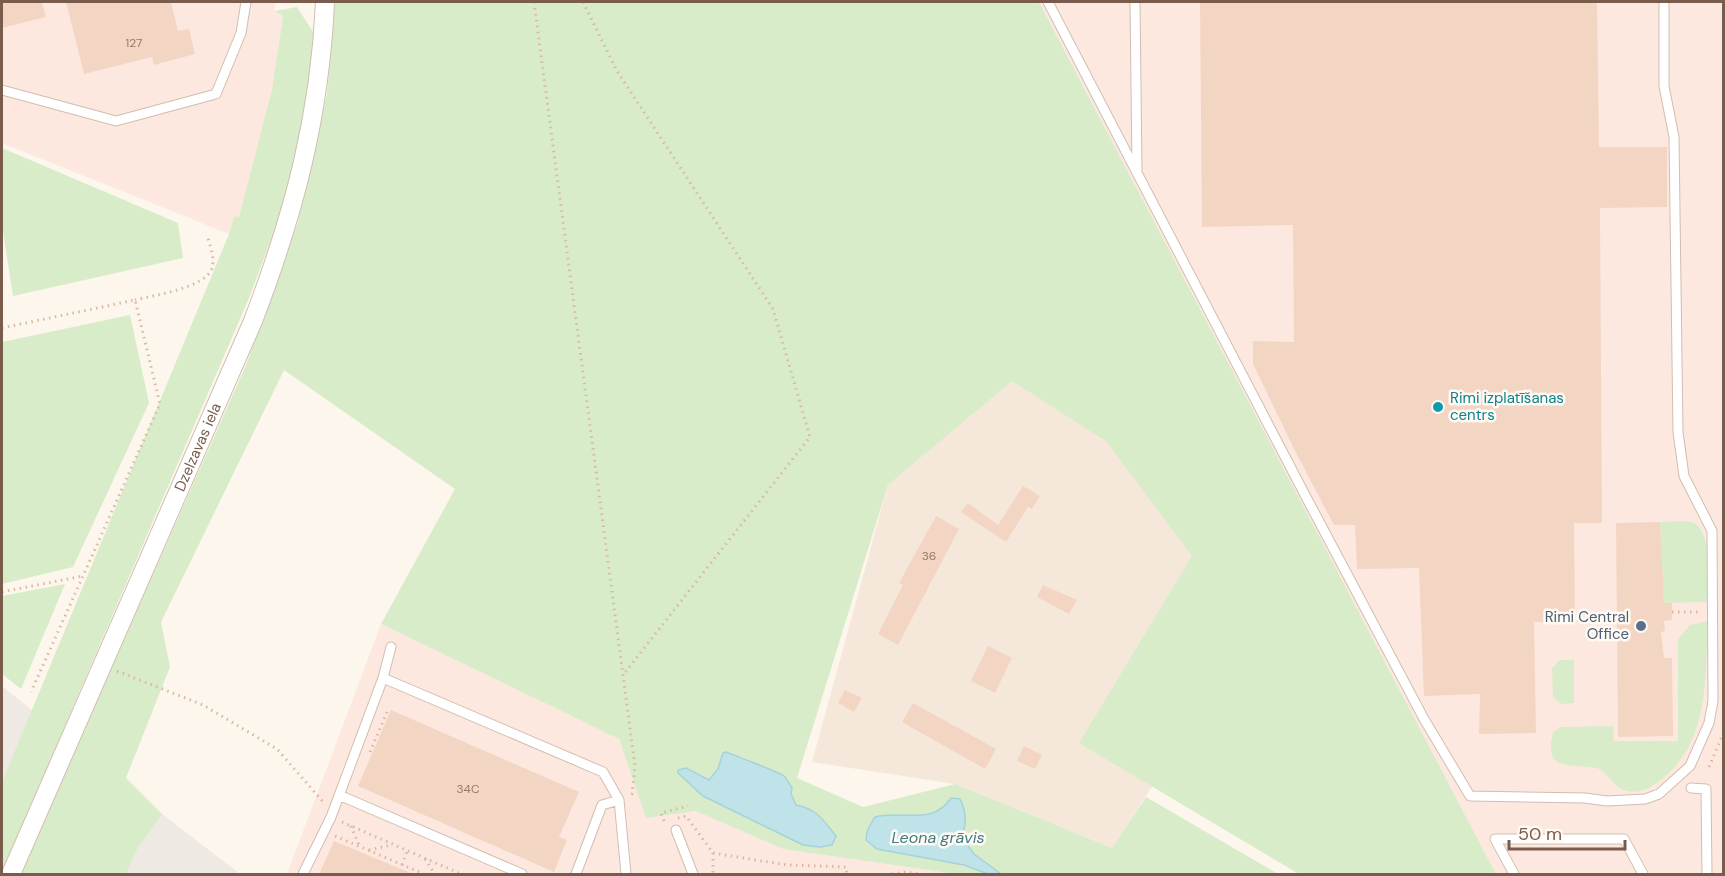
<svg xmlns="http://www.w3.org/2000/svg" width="1725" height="876" font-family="'DM Sans',sans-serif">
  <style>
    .residential { fill: #f5e8da }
    .commercial { fill: #fde8e0 }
    .industrial { fill: #efe9e4 }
    .green { fill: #d8ecc9; fill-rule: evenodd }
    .water { fill: #bfe3e8; stroke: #a5d3da; stroke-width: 1.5 }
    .building { fill: #f3d5c3 }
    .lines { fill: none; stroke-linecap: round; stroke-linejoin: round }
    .service-casing { stroke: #d1beb0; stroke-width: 11 }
    .minor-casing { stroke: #d1beb0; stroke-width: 20 }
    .path { stroke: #d9b8a5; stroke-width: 3; stroke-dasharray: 1.5 4.5; stroke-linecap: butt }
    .service { stroke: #fff; stroke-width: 9 }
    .minor { stroke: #fff; stroke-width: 18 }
    .culture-dot { fill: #0f9aa8; stroke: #fffaf3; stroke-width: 2 }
    .service-dot { fill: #5c6f8a; stroke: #fffaf3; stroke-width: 2 }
    .labels { text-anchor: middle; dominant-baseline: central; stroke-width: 5; stroke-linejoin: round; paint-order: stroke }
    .number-label { font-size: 12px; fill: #987a6a }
    .culture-label { font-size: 15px; fill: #0d838f; stroke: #fffaf3; text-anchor: start }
    .street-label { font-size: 15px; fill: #7a5c4d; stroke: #fffaf3 }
    .service-label { font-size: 15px; fill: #4e5e75; stroke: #fffaf3; text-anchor: end }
    .water-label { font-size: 16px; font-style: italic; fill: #437c86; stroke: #fffaf3 }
  </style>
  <rect width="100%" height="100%" fill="#fdf6ec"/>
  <!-- residential -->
  <path class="residential" d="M1012,380L1231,490L1272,603L1112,848L955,784L812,762L888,485Z"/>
  <!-- commercial -->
  <path class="commercial" d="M2,2H275V11L283,16L272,89L239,217L234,216L229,234L2,143Z
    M1039,2H1723V874H1496Z
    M381,624L619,739L646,818L696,811L783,849L955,874H287Z"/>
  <!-- industrial -->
  <path class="industrial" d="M2,686L33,711L2,782Z
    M162,814L240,874H126L138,848Z"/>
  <!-- green -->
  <path class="green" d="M335,2H1039L1496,874H1299L1079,743L1192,556L1107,442L1012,381L888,485L797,778L863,807L955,784L1112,848L1146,797L1278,874H1001L974,854L961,837L965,818L958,800L951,798C932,826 904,810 875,817L869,842L877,849L964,865L988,874H955L783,849L696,811L646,818L619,739L381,624L455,489L284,370L161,622L170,667L126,778L162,814L138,848L126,874H20L246,365L298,222L327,94ZM723,753C744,753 763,770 783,776L796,805C817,809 823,820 836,836L704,796L678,773V770L686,768L709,780L718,769Z
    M297,7L315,35L303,127L280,216L249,298L2,872V782L229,234L234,216L239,217L272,89L283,16L275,11Z
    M2,148L178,223L183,258L13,296L2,225Z
    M130,315L149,403L73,567L2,584V342Z
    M1660,522C1671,522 1684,519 1694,523C1713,532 1707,583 1707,602L1664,603Z
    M65,584L21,689L2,674V596Z
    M1708,621C1705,677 1710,740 1662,779C1650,788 1639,795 1624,790C1613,786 1609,775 1600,769C1574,762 1542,775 1553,732L1561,727L1613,726L1614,741H1678V639L1690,625Z
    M1560,660H1574V703L1561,704L1553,697L1552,668Z"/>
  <!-- water -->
  <path class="water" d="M725,752C730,753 780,773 784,776C787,779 790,785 792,788L791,794L796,805C817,809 823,820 836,836L832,845L820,847L803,845L703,796L678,773V770L686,768L709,780L718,769L723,753Z
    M951,798L960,799C966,811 967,825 961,837L974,854L1001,874H988L964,865L877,849L866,840L867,831L875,817C903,810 933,826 951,798Z"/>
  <!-- building -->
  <path class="building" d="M2,2H42L46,17L2,28Z
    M66,2H171L178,31L189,29L195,54L154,65L152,57L84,74Z
    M1200,2H1597L1599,147H1667V207L1600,208L1602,523H1574L1575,623L1534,622L1536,733L1479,734L1480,694L1424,696L1419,568L1357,569L1355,525H1334L1295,451L1253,364V341L1294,342L1293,225L1202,227Z
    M1023,486L1040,496L1032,509L1028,507L1006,542L961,512L968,503L998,525Z
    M936,516L959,529L898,645L878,634L903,585L899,583Z
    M1660,522L1664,603H1672V620L1664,621L1665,631L1661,632L1664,658H1672L1673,736L1618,737L1616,523Z
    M1043,585L1077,600L1069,614L1037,597Z
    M988,646L1012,658L995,693L971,681Z
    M845,690L862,698L854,712L838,703Z
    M913,703L996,749L985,769L902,722Z
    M391,710L579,792L559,837L567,840L554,872L358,786Z
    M1024,746L1042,755L1035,769L1017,761Z
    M334,841L413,874H319Z"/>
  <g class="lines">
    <!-- service casing -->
    <g class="service-casing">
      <path id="service" d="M1048,2L1305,495L1424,719L1470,796L1585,798L1607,801L1645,799L1659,794L1690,766L1709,723L1713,701L1712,531L1684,476L1678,432L1674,137L1664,86V2
        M1135,2L1137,170
        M2,90L116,121L216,94L241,33L246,2
        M383,678L391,647
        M1691,788L1706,789L1707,874
        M339,795L522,874
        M676,830L693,874
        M303,874L331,817L383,678L603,772L619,800L626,874
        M576,874L602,805L619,800
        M1514,874L1495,839H1624L1643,874"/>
    </g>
    <!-- minor casing -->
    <g class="minor-casing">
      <g id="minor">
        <path id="s1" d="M11,874L253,321C294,214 320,116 325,2"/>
      </g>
    </g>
    <!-- path -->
    <path class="path" d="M534,2L635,766L632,794L628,795
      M583,2L617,71L773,309L810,437L623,675
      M135,300C154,295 206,288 212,268C215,258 210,245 207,235
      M2,328L135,300L160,404L31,692
      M2,592L83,576
      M1672,612H1700
      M117,671L203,705L277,749L325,804
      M370,752L388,710
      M1709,767L1724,732
      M678,818L686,816L713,853L787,865L846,867L847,874
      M664,821L661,813L688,806
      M342,822L461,874
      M351,826L359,845
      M335,836L424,874
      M369,850L391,845
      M713,853V874
      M425,859L435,874
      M402,865L407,851
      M892,874L906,872L919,874"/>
    <!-- service -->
    <use href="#service" class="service"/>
    <!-- minor -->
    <use href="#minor" class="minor"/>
  </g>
  <!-- markers -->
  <circle class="culture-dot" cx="1438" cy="407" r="6"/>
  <circle class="service-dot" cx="1641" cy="626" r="6"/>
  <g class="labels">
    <!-- number labels -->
    <g class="number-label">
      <text x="134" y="43">127</text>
      <text x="929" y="556">36</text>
      <text x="468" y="789">34C</text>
    </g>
    <!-- culture labels -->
    <g class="culture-label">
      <text x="1450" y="398">Rimi izplatīšanas<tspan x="1450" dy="17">centrs</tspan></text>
    </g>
    <!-- street labels -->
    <g class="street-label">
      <text stroke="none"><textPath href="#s1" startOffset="466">Dzelzavas iela</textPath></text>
    </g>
    <!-- service labels -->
    <g class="service-label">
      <text x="1629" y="617">Rimi Central<tspan x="1629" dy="17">Office</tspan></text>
    </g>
    <!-- water labels -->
    <g class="water-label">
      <text x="938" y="837">Leona grāvis</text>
    </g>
  </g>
  <!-- border -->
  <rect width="1725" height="876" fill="none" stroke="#7a5c4d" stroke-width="6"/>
  <!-- scale -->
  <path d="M1509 840v9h116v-9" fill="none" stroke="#7a5c4d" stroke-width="3"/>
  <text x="1518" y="840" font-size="18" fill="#7a5c4d" stroke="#fffaf3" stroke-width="4.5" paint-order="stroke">50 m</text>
</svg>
